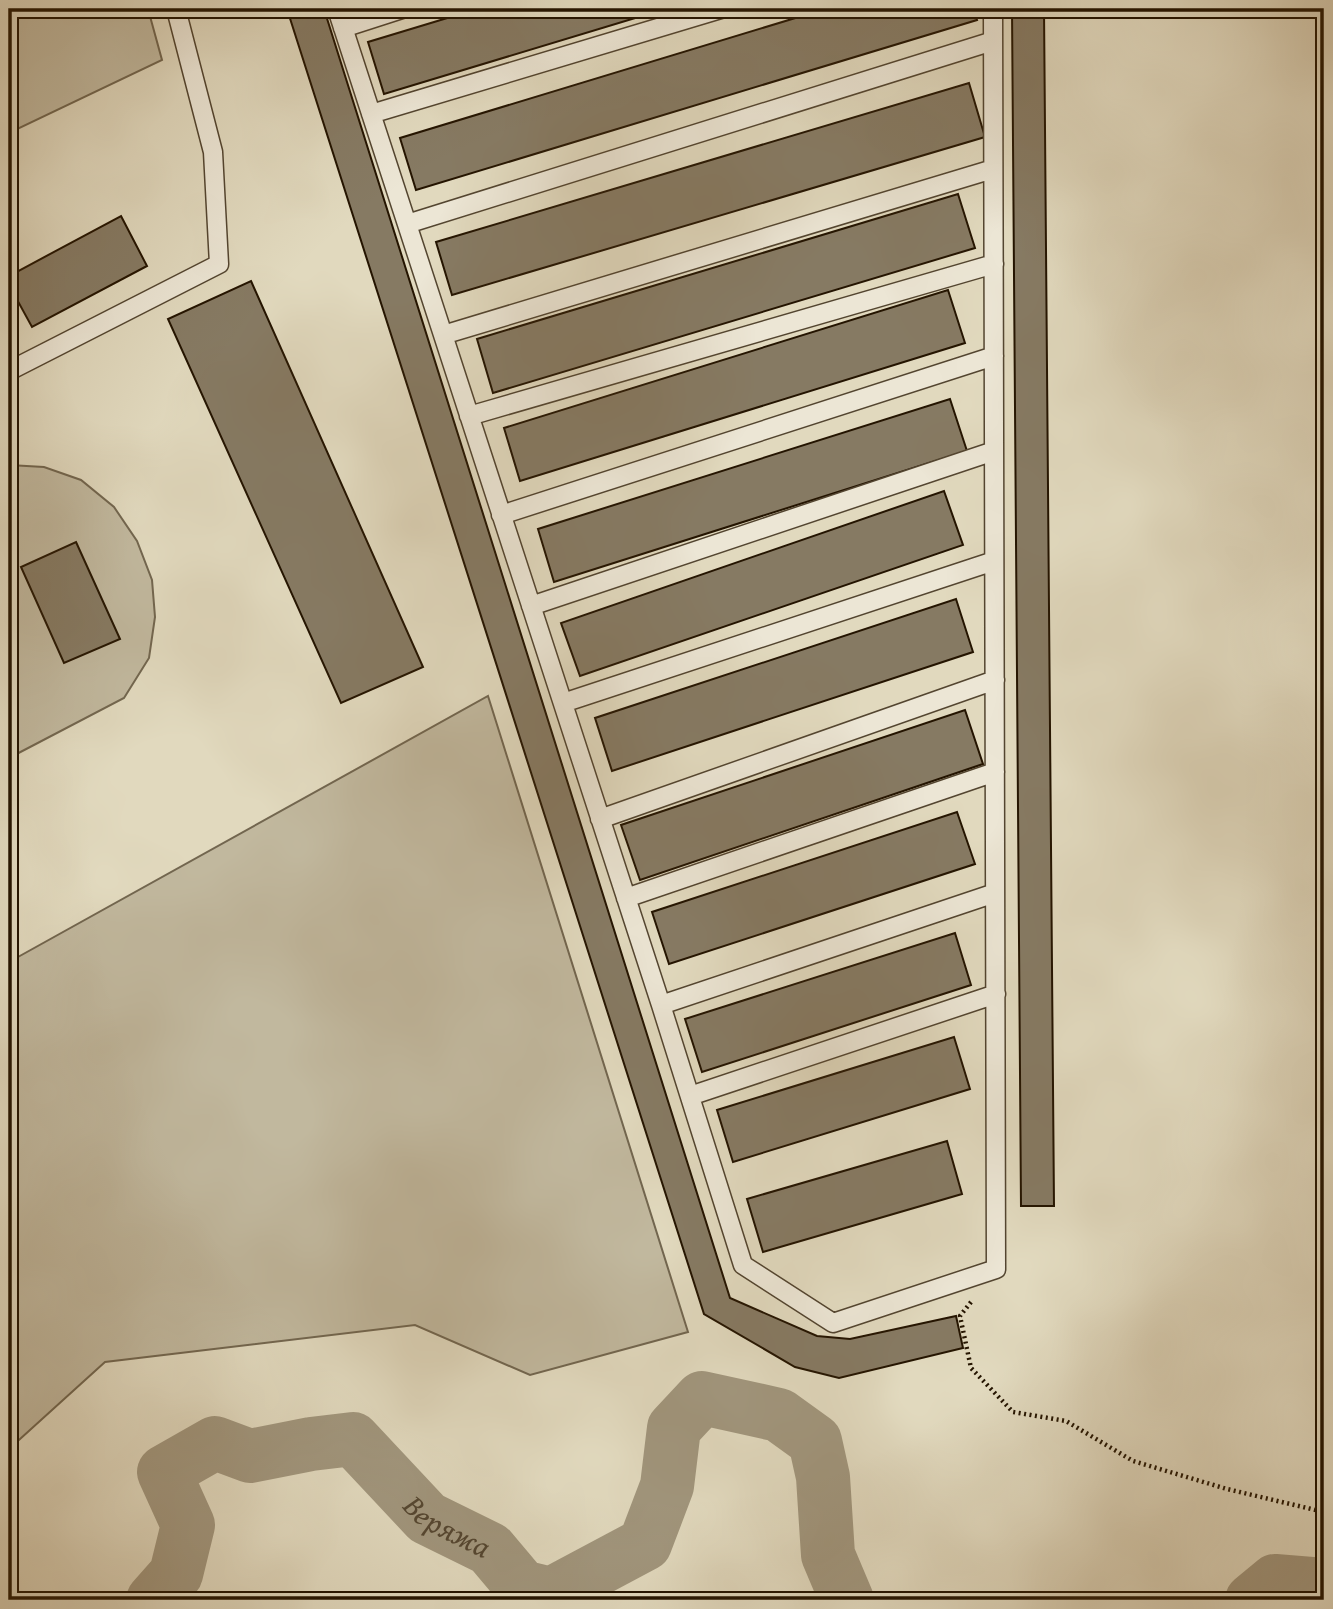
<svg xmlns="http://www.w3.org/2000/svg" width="1333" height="1609" font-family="'Gentium Book Plus',serif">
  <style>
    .green { fill: #c1b89e; stroke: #72664f; stroke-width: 2 }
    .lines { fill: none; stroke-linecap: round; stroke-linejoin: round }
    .river { stroke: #a1967d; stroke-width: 54 }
    .building { fill: #867a63; stroke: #241400; stroke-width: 2 }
    .service-casing { stroke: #534530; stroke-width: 21 }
    .path { stroke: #241400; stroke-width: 4.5; stroke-dasharray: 2 3.5; stroke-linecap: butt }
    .service { stroke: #ece6d5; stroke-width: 18 }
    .labels { text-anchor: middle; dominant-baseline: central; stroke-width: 7; stroke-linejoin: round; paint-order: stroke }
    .water-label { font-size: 30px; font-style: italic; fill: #564832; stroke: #ece6d5 }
  </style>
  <rect width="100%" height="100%" fill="#e1d9be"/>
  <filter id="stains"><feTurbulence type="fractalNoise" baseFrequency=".00286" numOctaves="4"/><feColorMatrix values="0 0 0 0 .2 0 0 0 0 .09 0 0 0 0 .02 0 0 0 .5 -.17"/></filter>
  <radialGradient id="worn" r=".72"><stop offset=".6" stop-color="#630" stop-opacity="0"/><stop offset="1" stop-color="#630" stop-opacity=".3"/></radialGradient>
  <!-- green -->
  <path class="green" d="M9,9H148L162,60L9,133Z
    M9,465L44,467L81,480L114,507L137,541L152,580L155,617L149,658L124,698L9,758Z
    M488,696L688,1332L530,1375L415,1325L105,1362L9,1449V962Z"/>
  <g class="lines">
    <!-- river -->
    <g class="river">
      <path id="s1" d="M153,1600L176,1574L188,1525L164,1472L215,1443L250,1456L311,1444L353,1439L427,1518L490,1549L522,1587L551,1594L645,1544L667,1486L674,1428L702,1398L779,1415L815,1441L823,1477L828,1555L847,1600"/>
      <path d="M1252,1600L1275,1581L1324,1585"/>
    </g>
  </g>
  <!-- building -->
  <path class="building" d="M287,9H324L730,1298L817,1336L850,1339L956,1316L963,1348L839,1378L795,1367L704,1314Z
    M477,9H665L384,94L368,42Z
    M825,9H973L977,20L416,190L400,138Z
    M1012,9H1044L1054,1206H1021Z
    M969,83L985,137L452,295L436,242Z
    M958,194L975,248L493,393L477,339Z
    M121,216L147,266L32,327L9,285V276Z
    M251,281L423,667L341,703L168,319Z
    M948,290L965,343L520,481L504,428Z
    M950,399L967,451L554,582L538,529Z
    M944,491L963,545L580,676L561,623Z
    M76,542L120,639L64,663L21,567Z
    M956,599L973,652L612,771L595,718Z
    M965,710L983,764L640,880L621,825Z
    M957,812L975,864L669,964L652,912Z
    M955,933L971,985L702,1072L685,1019Z
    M954,1037L970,1089L733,1162L717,1110Z
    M947,1141L962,1194L763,1252L747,1199Z"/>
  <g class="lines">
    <!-- service casing -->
    <g class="service-casing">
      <path id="service" d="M337,9L661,1005L743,1265L833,1323L996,1269L993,9
        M343,28L402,9
        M371,114L721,9
        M407,224L993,41
        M443,335L993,169
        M9,371L219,264L213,152L176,9
        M469,416L994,264
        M501,515L994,356
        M531,606L994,451
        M563,703L994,561
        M600,819L995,680
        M626,898L995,772
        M661,1005L995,893
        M690,1096L996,994"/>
    </g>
    <!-- path -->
    <path class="path" d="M971,1302L960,1316L971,1368L1013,1412L1066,1421L1133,1461L1227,1489L1324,1512"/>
    <!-- service -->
    <use href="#service" class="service"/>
  </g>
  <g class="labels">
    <!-- water labels -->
    <g class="water-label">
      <text stroke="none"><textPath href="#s1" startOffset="474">Веряжа</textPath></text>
    </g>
  </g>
  <!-- margin -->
  <rect width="1333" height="1609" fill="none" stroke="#e1d9be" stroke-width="35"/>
  <rect x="10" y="10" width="1312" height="1588" fill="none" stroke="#241400" stroke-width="3.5"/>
  <rect x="18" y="18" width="1298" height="1574" fill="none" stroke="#241400" stroke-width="2"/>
  <rect width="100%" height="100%" filter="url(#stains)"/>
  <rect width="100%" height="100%" fill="url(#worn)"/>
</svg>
